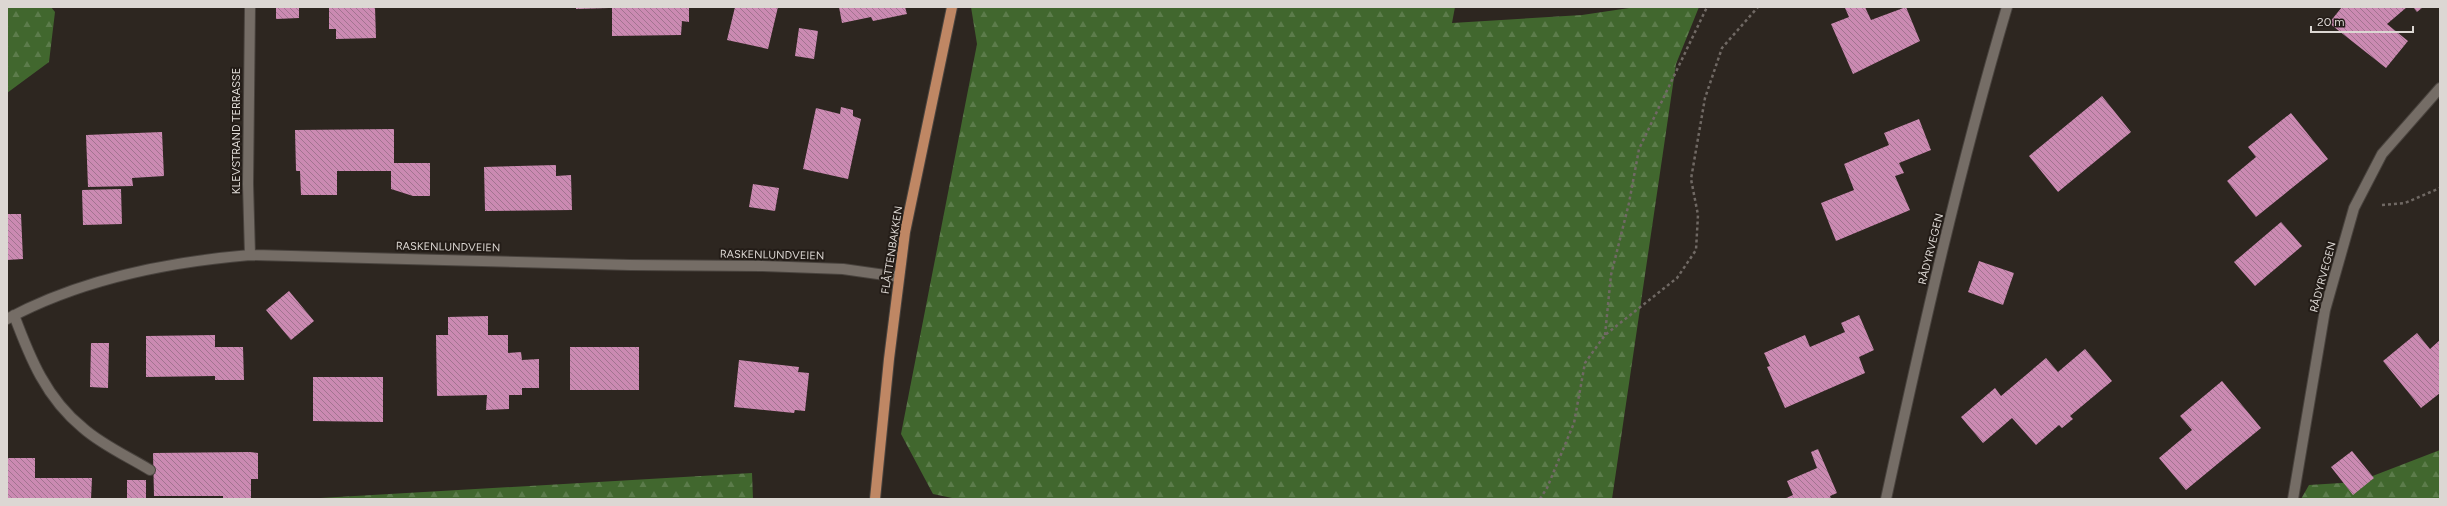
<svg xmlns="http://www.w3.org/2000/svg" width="2447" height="506" font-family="Figtree,sans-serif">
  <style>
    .forest { fill: url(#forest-firs) }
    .building { fill: url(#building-back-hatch) }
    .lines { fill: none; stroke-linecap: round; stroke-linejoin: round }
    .minor-casing { stroke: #49433e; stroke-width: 12 }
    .major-casing { stroke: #49433e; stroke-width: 12 }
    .path { stroke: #706964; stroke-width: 2.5; stroke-dasharray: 3 3; stroke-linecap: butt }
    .minor { stroke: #756d66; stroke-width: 10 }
    .major { stroke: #bf8764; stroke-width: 10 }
    .labels { text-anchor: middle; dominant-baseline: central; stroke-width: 4; stroke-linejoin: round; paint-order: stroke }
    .street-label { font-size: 11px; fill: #dcd7d3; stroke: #231c17 }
  </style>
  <defs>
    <pattern id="forest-firs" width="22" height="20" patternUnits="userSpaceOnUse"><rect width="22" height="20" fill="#41672e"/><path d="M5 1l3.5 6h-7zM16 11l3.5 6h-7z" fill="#5c7c4b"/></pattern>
    <pattern id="building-back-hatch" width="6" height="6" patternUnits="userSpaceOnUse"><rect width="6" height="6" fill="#cb8ab2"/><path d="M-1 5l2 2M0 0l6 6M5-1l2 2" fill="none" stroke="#a27490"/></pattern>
  </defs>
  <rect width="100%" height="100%" fill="#2d2620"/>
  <!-- forest -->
  <path class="forest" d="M7,7H51L55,12L49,62L7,93Z
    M971,7H1455L1452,23L1582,15L1636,7H1699L1676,64L1612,499H957L933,494L901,434L977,44Z
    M2440,450V499H2301L2309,485L2357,482Z
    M752,473L753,499H303Z"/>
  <!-- building -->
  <path class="building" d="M276,7H299V18L276,19Z
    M329,7H375L376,38L336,39V29H329Z
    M576,7H609V8L576,9Z
    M612,7H689V22L682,21L681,35L612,36Z
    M735,7H778L768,49L727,40Z
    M839,7H905L907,14L873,21L871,17L842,23Z
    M1848,7H1865L1871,20L1906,7L1920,41L1853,74L1831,24L1849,17L1845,8Z
    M2342,7H2407L2387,24L2408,41L2386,68L2329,23Z
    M2413,7H2423L2417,12Z
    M799,28L818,31L814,59L795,56Z
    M2102,96L2131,132L2058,192L2029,156Z
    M841,107L853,110V116L861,119L848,179L803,169L816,108L840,114Z
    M2291,113L2328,159L2256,217L2227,181L2256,157L2248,147Z
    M1919,119L1931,150L1899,163L1904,173L1895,176L1910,210L1836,241L1821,203L1854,190L1844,164L1889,145L1884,133Z
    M394,129V163H430V196H413L391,189V171H337V195H301L300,171H296L295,130Z
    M162,132L164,176L132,178L133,186L88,187L86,135Z
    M556,165V176L571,175L572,210L485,211L484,167Z
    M753,184L779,188L775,211L749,207Z
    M121,189L122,224L83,225L82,190Z
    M7,214H21L23,259L7,260Z
    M2281,222L2302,246L2255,286L2234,262Z
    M1979,261L2014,273L2003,305L1968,292Z
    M289,291L314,321L291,340L266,310Z
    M1859,315L1874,350L1859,357L1865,373L1785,408L1767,367L1770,366L1764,353L1805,335L1810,347L1845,332L1841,323Z
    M488,316V335H508V353L521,352L522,360L539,359V388H522V395H509V409L486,410L487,395L437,396L436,335H448V317Z
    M2417,333L2430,349L2440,340V393L2421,408L2383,361Z
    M215,335V347H243L244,380H215V376L146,377V336Z
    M91,343H109L108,388L90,387Z
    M570,347H639V390H570Z
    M2085,349L2112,381L2070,416L2073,419L2062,428L2059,425L2036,445L2012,418L1983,443L1961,417L1995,388L2001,396L2046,358L2058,372Z
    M739,360L799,367L798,372L809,373L805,411L795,410L794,413L734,407Z
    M313,377H383V422L313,421Z
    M2222,381L2261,428L2186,490L2159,458L2192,430L2180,416Z
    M1818,449L1837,493L1830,496L1831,499H1784L1793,495L1787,481L1817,468L1811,452Z
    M2352,451L2374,478L2353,495L2331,467Z
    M250,452L258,453V479H251V499H223V496H154L153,453Z
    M7,458H35V478H92L91,499H7Z
    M127,480H146V499H127Z"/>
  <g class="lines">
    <!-- minor casing -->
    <g class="minor-casing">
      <path id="minor" d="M250,255L248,184L250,7
        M14,315C30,358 46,398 83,428C102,445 129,457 150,470
        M7,319C81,279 167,262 250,255L630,265L762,266L843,269L899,277
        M1886,499C1922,334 1959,169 2007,7
        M2293,499L2325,310L2354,208L2382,154L2440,88"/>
    </g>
    <!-- major casing -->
    <g class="major-casing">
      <path id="major" d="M875,499L889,359L905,232L952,7"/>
    </g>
    <!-- path -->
    <path class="path" d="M2382,205L2405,203L2440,188
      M1605,335L1611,275L1629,203L1639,149L1707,7
      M1540,499L1547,488L1574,423L1585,363L1605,335L1677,278L1696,250L1698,215L1691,179L1705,98L1722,48L1758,7"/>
    <!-- minor -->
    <use href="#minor" class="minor"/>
    <!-- major -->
    <use href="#major" class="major"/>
  </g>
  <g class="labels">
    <!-- street labels -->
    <g class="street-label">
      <text transform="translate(236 131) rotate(-90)">KLEVSTRAND TERRASSE</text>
      <text transform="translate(448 247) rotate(1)">RASKENLUNDVEIEN</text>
      <text transform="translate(1931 249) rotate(-76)">RÅDYRVEGEN</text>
      <text transform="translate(892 250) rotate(-81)">FLÅTTENBAKKEN</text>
      <text transform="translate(772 255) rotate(1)">RASKENLUNDVEIEN</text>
      <text transform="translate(2323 277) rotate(-75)">RÅDYRVEGEN</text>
    </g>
  </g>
  <!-- border -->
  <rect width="2447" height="506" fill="none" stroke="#dcd7d3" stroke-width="16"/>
  <!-- scale -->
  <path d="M2311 26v6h102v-6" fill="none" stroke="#dcd7d3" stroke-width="2"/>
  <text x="2317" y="26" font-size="12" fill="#dcd7d3" stroke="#231c17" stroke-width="3" paint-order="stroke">20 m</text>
</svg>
